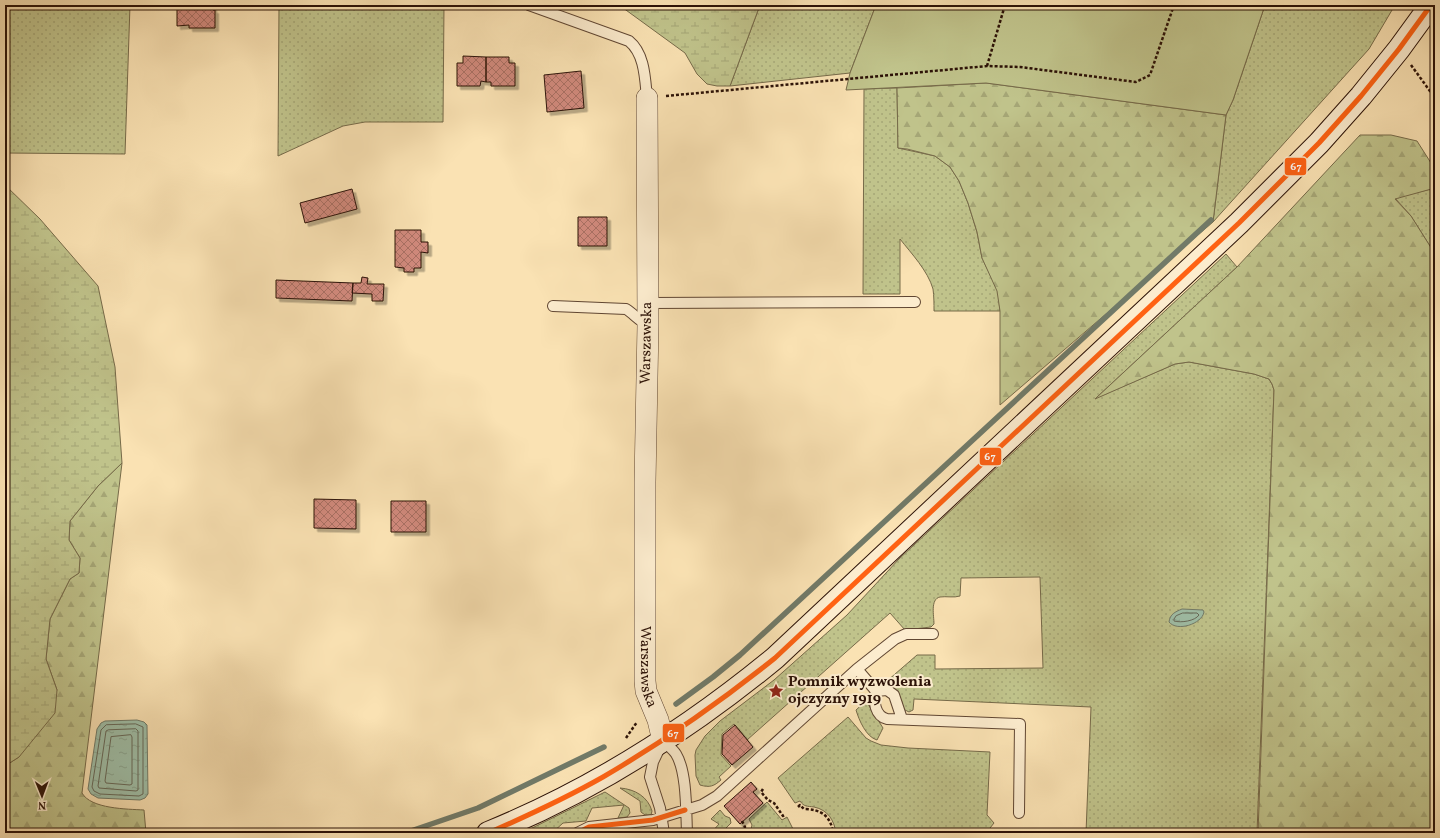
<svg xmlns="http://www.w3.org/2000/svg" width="1440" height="838" font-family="Vollkorn,serif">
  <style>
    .grass { fill: url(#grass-dots); stroke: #766a49 }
    .forest { fill: url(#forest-firs); stroke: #766a49 }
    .wetland { fill: url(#wetland-marsh); stroke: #766a49 }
    .garden { fill: #c0c38b; stroke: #766a49 }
    .water { fill: url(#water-ripples); stroke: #717a68 }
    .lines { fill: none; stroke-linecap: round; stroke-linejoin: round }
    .shore { stroke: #666858; stroke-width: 1 }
    .stream { stroke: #717a68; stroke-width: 5.5 }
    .building { fill: url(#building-cross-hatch); stroke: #2c1207; filter: url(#shadow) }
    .lane-casing { stroke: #604632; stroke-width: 12 }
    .street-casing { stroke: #604632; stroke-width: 22 }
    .secondary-casing { stroke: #2c1207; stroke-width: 24 }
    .path { stroke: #2c1207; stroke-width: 2.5; stroke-dasharray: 3 2; stroke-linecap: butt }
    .lane { stroke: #fcecce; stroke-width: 10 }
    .street { stroke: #fcecce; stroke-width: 21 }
    .secondary { stroke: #fcecce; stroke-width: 22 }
    .bus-1-casing { stroke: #fcecce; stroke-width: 8 }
    .bus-1 { stroke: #ff6213; stroke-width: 5 }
    .labels { text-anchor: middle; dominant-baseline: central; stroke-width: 4; stroke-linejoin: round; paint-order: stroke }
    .street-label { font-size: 15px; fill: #2c1207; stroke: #fcecce }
    .poi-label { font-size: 15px; font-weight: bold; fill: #2c1207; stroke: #fcecce; text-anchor: start }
    .line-badge { stroke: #fcecce; stroke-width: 1.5 }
    .badge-label { font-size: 11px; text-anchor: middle; font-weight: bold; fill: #fff }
  </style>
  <defs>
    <pattern id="grass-dots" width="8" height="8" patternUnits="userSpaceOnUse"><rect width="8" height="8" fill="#c0c38b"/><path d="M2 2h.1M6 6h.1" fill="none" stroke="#a5a676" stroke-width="1.8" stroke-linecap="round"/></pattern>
    <pattern id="forest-firs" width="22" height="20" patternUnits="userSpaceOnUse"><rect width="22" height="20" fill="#c0c38b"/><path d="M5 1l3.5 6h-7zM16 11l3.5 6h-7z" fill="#a5a676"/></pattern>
    <pattern id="wetland-marsh" width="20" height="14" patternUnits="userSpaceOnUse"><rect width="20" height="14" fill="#c0c38b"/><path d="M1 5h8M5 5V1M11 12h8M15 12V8" fill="none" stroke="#a5a676"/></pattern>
    <pattern id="water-ripples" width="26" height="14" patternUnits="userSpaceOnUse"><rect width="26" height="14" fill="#9fbfa8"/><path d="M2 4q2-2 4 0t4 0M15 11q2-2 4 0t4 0" fill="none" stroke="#89a38f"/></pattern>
    <pattern id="building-cross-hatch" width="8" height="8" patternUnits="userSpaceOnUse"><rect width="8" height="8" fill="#d0897b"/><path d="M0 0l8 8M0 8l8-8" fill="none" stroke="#a96f63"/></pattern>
    <filter id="shadow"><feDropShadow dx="3.5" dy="3.5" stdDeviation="0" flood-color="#0004"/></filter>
  </defs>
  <rect width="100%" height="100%" fill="#fae2b3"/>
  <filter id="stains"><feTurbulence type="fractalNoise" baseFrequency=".005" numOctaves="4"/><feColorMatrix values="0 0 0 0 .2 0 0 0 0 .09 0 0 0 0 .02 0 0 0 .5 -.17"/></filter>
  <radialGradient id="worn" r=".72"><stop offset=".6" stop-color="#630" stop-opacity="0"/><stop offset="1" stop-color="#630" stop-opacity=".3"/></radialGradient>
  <!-- grass -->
  <path class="grass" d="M5,5H130L125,154L5,153Z
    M279,5H444L443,122H365L343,126L278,156Z
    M760,5H876L850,73L730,86Z
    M1265,5H1395L1369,49L1213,222L1226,115L1233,100Z
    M897,88L898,148L935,156L950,167L959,181L968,203L977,232L982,258L998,291L1000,311H934C934,304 934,296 933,289C928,271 911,253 900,239V294H863L864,89Z
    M1435,188V254L1411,216L1395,198Z
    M1226,254L1237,267L1096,398L1175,364L1189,362L1254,374L1269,379L1272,384L1274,390L1257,833H1086L1091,707L914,699L913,710L909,712L903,709L897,691L887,681L917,655H935V669L1043,668L1040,577L961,578L960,596C954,598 946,596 940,597C930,599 934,616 934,624L931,627L905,630L890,613L747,740L734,724L722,734L721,755L731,766L719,777L721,780C714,786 710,788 700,785L696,776L695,755L696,750L705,736L720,721L774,680L847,615L899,559Z
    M866,701L883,728L877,740C866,737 859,720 856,710Z
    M848,717L866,738L871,741L881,745L908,748L990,752L987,815L994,823L986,833H836C834,820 828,810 814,807C807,806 804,807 800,801L795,803L778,778Z
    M620,788C635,789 648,797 652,811L651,815H645L641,812L640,801Z
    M605,792L629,808L630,813L627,817L618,818L624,805L592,808L586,821L563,823L552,833H522Z
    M767,802L782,820L787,817L795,833H750L752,825L749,819Z
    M720,810L725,816L730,818L731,823L721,833H711L719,824L711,819Z"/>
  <!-- forest -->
  <path class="forest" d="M986,83L1226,115L1213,222L1000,405V311L997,291L982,258L977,232L968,203L959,181L950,167L935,156L907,149L898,148L897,88Z
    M1360,135H1391L1417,141L1431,163L1435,164V188L1395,199L1411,216L1435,254V833H1258L1274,390L1272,384L1269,379L1254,374L1189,362L1175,364L1095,399L1237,267Z
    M122,463L82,793C91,809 127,809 144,810L146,833H5V766L19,757L57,690L46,659L50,619L70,579L79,573L80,558L69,540L70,521L98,486Z"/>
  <!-- wetland -->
  <path class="wetland" d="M619,5H760L730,86H717L707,84L697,74L685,53Z
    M5,185L40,219L98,286L115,367L122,463L98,486L70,521L69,540L80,558L79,573L70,579L50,619L46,659L57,690L55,713L19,757L5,766Z"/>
  <!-- garden -->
  <path class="garden" d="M876,5H1265L1233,100L1226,115L986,83L846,90L850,73Z"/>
  <!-- water -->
  <path class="water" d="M1182,609L1203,610L1204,612C1202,624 1177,632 1169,622C1170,614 1175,612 1182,609Z
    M137,720L144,722L147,725L148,794L145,798L140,800L98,798L91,794L88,789L97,729L101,723L105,721Z"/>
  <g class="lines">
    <!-- shore -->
    <path class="shore" d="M1183,613H1197L1199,615C1195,621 1181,623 1174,621V619L1176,616Z
      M136,724L143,727V794L139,796L100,794L94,791L92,787L101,730L106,725Z
      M136,729L138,731V790L136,791L99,788L98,786L106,731L108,730Z
      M131,735L132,737V784L130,785L106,783L105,781L111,737Z"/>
    <!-- stream -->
    <path class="stream" d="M676,704L713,677L740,655L1211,220
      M405,833L478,808L604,747"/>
  </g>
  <!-- building -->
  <path class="building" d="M177,5H213V10H215V28H189V25L177,26Z
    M463,56L486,57V82L481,81L480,86H457V63H463Z
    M486,57H509V63H515V86H491V82H486Z
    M581,71L584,108L547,112L544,75Z
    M352,189L357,209L305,223L300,203Z
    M578,217H607V246H578Z
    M395,230H421V242H428V253L421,252V268H414V272H404V268L395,267Z
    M362,277L368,278L367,284H384L383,301H372V294L352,293L353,283H361Z
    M276,280L353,283L352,301L276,298Z
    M314,499L356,500V529L314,528Z
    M391,501H426V532H391Z
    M735,725L753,747L732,765L722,754L723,735Z
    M751,782L757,789L753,792L763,803L740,824L724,806Z"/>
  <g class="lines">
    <!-- lane casing -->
    <g class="lane-casing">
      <path id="lane" d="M529,5L629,41C645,54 645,79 647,98
        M648,303L915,302
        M553,306L626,309C634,314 639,321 648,325
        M857,669L876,691
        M876,691C873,701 875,716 887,719L1020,724L1019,813
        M876,691L887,690L894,695L902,719
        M577,833L589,827L653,820L702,805L717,796L857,669L895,639L906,634H933
        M664,833L660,808L650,777L653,762L663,741C667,745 673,749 676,754C687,772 686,811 687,833"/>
    </g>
    <!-- street casing -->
    <g class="street-casing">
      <g id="street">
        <path id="s1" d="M647,98L648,325L645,482V681L646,691L658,720L663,741"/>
      </g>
    </g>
    <!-- secondary casing -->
    <g class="secondary-casing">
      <path id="secondary" d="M488,833C591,791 690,728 775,658L1239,223L1319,143L1361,96L1399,49L1431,5"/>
    </g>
    <!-- path -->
    <path class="path" d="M1411,65L1435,98
      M987,66L1005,5
      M666,96L987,66L1020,67L1136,82L1150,75L1174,5
      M626,738L637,722
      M763,789L761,792L768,800L774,803L783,816L785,815
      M798,807L800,805L804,809C821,809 831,816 833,833
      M742,821L745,827L743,833"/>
    <!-- lane -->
    <use href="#lane" class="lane"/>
    <!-- street -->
    <use href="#street" class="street"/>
    <!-- secondary -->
    <use href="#secondary" class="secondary"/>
    <!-- bus-1 casing -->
    <g class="bus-1-casing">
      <path id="bus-1" d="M488,833C527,816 566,798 603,777C663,742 720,702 775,658L1239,223L1319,143L1361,96L1399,49L1431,5
        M577,833L589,827L653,820L685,810"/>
    </g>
    <!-- bus-1 -->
    <use href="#bus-1" class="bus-1"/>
  </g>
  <!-- icons -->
  <defs>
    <g id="sight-bare" transform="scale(1.2)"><path d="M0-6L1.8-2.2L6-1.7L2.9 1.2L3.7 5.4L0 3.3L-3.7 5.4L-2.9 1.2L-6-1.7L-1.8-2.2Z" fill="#8f2418" stroke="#fcecce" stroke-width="2.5" paint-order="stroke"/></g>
  </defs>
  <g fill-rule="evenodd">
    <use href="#sight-bare" x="776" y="691"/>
  </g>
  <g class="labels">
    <!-- street labels -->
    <g class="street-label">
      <text transform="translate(647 343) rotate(-89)">Warszawska</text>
      <text stroke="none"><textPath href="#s1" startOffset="569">Warszawska</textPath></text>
    </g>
    <!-- poi labels -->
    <g class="poi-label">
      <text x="788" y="682">Pomnik wyzwolenia<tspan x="788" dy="17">ojczyzny 1919</tspan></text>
    </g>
  </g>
  <g class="line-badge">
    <rect x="1284" y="157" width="23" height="19" rx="4" fill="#ff6213"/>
    <rect x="979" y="447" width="23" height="19" rx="4" fill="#ff6213"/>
    <rect x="662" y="723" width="23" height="20" rx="4" fill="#ff6213"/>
  </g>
  <g class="badge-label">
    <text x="1296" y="170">67</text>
    <text x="990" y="460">67</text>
    <text x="673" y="737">67</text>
  </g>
  <!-- margin -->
  <rect width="1440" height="838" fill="none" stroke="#fae2b3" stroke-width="20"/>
  <rect x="6" y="6" width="1428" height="826" fill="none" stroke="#2c1207" stroke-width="2"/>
  <rect x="10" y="10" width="1420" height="818" fill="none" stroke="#2c1207"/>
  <!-- north arrow -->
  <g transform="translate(42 796) rotate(179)" stroke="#fcecce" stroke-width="3" paint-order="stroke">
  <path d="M0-3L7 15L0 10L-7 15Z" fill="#2c1207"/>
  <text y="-6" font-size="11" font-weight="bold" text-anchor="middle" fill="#2c1207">N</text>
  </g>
  <rect width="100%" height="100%" filter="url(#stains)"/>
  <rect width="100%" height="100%" fill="url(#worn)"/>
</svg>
